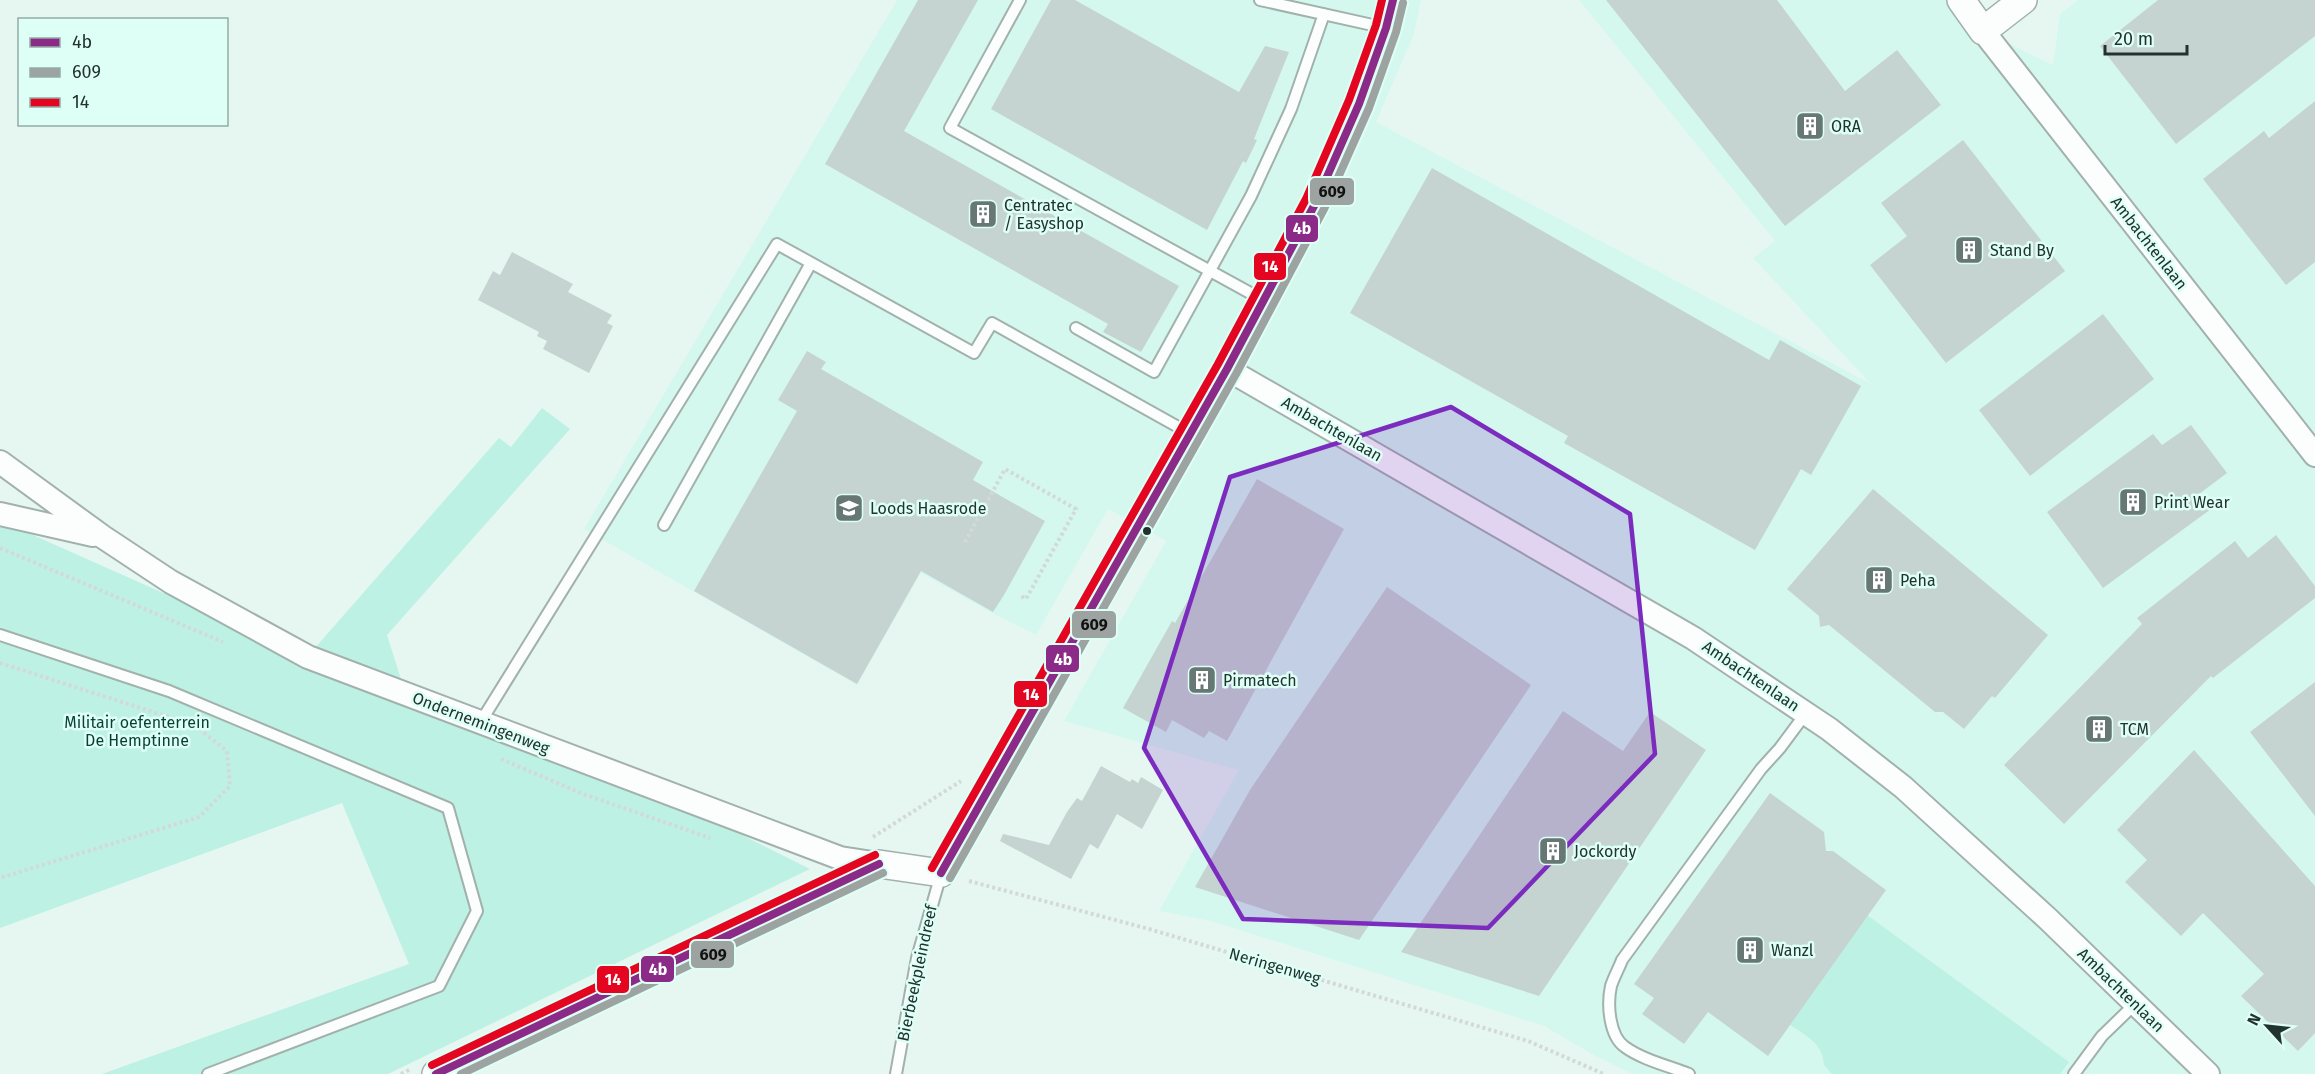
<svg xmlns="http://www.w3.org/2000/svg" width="2315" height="1074" font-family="'Fira Sans',sans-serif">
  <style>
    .built { fill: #d4f8ee }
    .green { fill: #bdf1e3 }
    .building { fill: #c5d4d0 }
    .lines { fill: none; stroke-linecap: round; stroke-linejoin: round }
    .service-casing { stroke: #a2b1ac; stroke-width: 14 }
    .minor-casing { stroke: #a2b1ac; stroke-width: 26 }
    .tertiary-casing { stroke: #a2b1ac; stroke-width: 30 }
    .path { stroke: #d3d9d8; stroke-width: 4; stroke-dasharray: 3 3; stroke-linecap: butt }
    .service { stroke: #fbfefd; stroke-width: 10 }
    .minor { stroke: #fbfefd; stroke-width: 22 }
    .tertiary { stroke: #fbfefd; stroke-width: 27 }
    .bus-1-casing { stroke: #defff5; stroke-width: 12 }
    .bus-2-casing { stroke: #defff5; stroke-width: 12 }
    .bus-3-casing { stroke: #defff5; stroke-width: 12 }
    .bus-1 { stroke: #8c2b87; stroke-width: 8 }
    .bus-2 { stroke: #9ca3a1; stroke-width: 8 }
    .bus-3 { stroke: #e40521; stroke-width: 8 }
    .marked { fill: #7b2cbf; fill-opacity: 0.2; stroke: #7b2cbf; stroke-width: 4.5; stroke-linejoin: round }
    .bus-dot { fill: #22322e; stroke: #defff5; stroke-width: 2 }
    .labels { text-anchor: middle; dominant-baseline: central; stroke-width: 5; stroke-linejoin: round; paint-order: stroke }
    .poi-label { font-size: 16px; fill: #22322e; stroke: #defff5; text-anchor: start }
    .street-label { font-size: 16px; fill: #22322e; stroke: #defff5 }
    .park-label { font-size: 16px; fill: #083f35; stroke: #defff5 }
    .line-badge { stroke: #defff5; stroke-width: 2 }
    .badge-label { font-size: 16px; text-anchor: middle; font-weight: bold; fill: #fff }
    .pale-badge-label { font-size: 16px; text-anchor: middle; font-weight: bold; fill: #111 }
  </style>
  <rect width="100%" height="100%" fill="#e6f7f2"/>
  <!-- built -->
  <path class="built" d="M897,0H1421L1414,34L1376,122L1871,384L1753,258L1775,241L1579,0H1975L1983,31L2053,65L2060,14L2078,0H2315V1074H1633L1597,1057L1544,1026L1211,921L1159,911L1239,770L1064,721L1166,541L1108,509L1036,635L992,613L921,573L857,685L584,529Z"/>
  <!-- green -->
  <path class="green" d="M542,408L570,429L387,635L406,695L660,804L726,827L810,869L388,1074H102L409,964L342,803L0,928V524L15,527L307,657L499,438L511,447Z
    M1867,915L2069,1062L2060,1074H1832L1824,1065C1823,1043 1806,1036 1789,1024Z"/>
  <!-- building -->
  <path class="building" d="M918,0H978L904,131L1179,286L1141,352L1103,332L1108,324L825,164Z
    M1051,0H1075L1239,92L1265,46L1289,52L1254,139L1257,140L1246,163L1243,161L1207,230L991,109Z
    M1606,0H1777L1845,91L1897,50L1941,105L1785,226Z
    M2158,0H2315V36L2176,144L2100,46Z
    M2315,101V262L2286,285L2203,179L2264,131L2269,138Z
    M1963,140L2065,271L1946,363L1870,265L1907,236L1881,203Z
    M1432,168L1769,360L1780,340L1861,386L1811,475L1801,469L1755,550L1564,443L1568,436L1350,313Z
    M512,252L573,284L568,292L612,315L607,323L613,326L589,373L543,349L547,341L537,336L539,332L478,300L493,271L500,275Z
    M2103,314L2154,379L2030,476L1979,410Z
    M807,351L826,362L821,369L983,462L973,480L1045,521L1004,595L993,612L921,571L857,684L694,591L797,411L778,400Z
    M2191,425L2227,473L2199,494L2211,509L2103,588L2047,512L2153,434L2162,445Z
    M1257,479L1344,529L1227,741L1209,731L1204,738L1172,720L1166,732L1123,708L1172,621L1175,623Z
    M1873,489L2048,635L1995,698L1992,696L1964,729L1943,712H1935L1829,625L1820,627L1819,616L1787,589Z
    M2276,535L2315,586V598L2213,678L2211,676L2064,824L2004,765L2142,624L2137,618L2235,541L2248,558Z
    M1387,587L1531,685L1359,940L1195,887L1250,790Z
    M2315,682V816L2250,732Z
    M1563,711L1623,751L1650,712L1706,750L1539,996L1401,952Z
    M2194,750L2315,886V1033L2298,1051L2241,996L2264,974L2203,913L2181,936L2125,882L2147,860L2117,830Z
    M1101,766L1130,782L1132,779L1138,783L1141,777L1163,790L1142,829L1117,814L1098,849L1090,844L1071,879L1000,841L1003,834L1049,845L1067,812L1077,798L1082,801Z
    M1770,793L1824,832L1826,851H1833L1886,890L1768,1056L1708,1012L1684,1044L1642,1014L1654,998L1634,984Z"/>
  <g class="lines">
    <!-- service casing -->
    <g class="service-casing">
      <path id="service" d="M1020,0L950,128L1263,300
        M1260,0L1386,28
        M1076,328L1154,372L1251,196L1291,109L1324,14
        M664,525L811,263
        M0,635L169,691L448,808L477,911L439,986L208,1074
        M480,723L777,244L974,353L992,323L1189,433
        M896,1074L917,958L941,874
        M1689,1074C1669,1066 1643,1060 1625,1047C1609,1036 1607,1004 1611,986C1614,977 1619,968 1622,960L1761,769L1780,748L1806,713
        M2074,1074L2102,1036L2135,1004"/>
    </g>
    <!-- minor casing -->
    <g class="minor-casing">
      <path id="minor" d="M1983,31L2315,455
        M1227,369L1693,638L1829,729L1903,787L2048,919L2208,1074
        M0,462L103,537L171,582L308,657L840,858L879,864
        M0,514L93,535"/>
    </g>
    <!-- tertiary casing -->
    <g class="tertiary-casing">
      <path id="tertiary" d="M1961,0L1983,31L2023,0
        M436,1074L879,864L941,873L1227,369L1315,204L1359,104L1386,28L1393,0"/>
    </g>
    <!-- path -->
    <path class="path" d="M965,542L1005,469L1076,509L1026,599L1019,595
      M0,548L223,642
      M0,663L194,725L227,751L230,786L199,817L0,878
      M501,759L583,794L710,838
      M873,837L961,781
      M969,881L1149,929L1528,1041L1604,1074
      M401,1074L411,1069"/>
    <!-- service -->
    <use href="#service" class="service"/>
    <!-- minor -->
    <use href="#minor" class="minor"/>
    <!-- tertiary -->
    <use href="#tertiary" class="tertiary"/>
    <!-- bus-1 casing -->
    <g class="bus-1-casing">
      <path id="bus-1" d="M941,873L1227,369L1315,204L1359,104L1386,28L1393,0
        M436,1074L879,864"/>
    </g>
    <!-- bus-2 casing -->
    <g class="bus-2-casing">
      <path id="bus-2" d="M950,878L1236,374L1324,209L1369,108L1396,32L1403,3
        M461,1074L883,873"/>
    </g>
    <!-- bus-3 casing -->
    <g class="bus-3-casing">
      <path id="bus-3" d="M932,868L1218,364L1306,199L1349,100L1376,25L1382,0
        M432,1065L875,855"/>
    </g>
    <!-- bus-1 -->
    <use href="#bus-1" class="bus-1"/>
    <!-- bus-2 -->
    <use href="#bus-2" class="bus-2"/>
    <!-- bus-3 -->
    <use href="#bus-3" class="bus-3"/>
  </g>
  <!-- marked area -->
  <path class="marked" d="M1451,407L1630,514L1655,754L1488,928L1243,919L1144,748L1230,477Z"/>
  <!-- icons -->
  <defs>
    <g id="building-square" transform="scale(1.5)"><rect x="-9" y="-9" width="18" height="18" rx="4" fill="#677773" stroke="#defff5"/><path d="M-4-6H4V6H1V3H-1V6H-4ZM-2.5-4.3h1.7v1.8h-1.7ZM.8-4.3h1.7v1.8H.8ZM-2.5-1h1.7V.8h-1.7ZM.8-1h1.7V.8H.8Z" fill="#fff"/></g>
    <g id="university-square" transform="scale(1.5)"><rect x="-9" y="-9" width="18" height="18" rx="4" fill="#677773" stroke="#defff5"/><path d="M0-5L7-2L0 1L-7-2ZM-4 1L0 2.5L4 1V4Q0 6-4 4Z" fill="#fff"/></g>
  </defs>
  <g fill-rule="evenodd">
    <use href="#building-square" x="1810" y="126"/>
    <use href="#building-square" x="983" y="214"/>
    <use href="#building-square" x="1969" y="250"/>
    <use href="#building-square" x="2133" y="502"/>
    <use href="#university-square" x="849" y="508"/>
    <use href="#building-square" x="1879" y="580"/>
    <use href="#building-square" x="1202" y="680"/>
    <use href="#building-square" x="2099" y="729"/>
    <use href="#building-square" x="1553" y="851"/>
    <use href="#building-square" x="1750" y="950"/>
  </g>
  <!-- markers -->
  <circle class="bus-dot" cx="1147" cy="531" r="5"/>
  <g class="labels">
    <!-- poi labels -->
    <g class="poi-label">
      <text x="1831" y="126">ORA</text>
      <text x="1004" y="205">Centratec<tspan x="1004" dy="18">/ Easyshop</tspan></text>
      <text x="1990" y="250">Stand By</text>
      <text x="2154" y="502">Print Wear</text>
      <text x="870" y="508">Loods Haasrode</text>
      <text x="1900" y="580">Peha</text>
      <text x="1223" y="680">Pirmatech</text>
      <text x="2120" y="729">TCM</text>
      <text x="1574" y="851">Jockordy</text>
      <text x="1771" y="950">Wanzl</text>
    </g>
    <!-- street labels -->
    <g class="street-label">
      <text transform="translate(2149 243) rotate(52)">Ambachtenlaan</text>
      <text transform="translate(1332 429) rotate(30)">Ambachtenlaan</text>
      <text transform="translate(1751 676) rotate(34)">Ambachtenlaan</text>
      <text transform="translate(481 723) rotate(21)">Ondernemingenweg</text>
      <text transform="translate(1275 966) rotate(16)">Neringenweg</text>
      <text transform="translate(917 973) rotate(-78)">Bierbeekpleindreef</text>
      <text transform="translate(2121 990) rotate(44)">Ambachtenlaan</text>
    </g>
    <!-- park labels -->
    <g class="park-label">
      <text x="137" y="722">Militair oefenterrein<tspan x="137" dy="18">De Hemptinne</tspan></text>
    </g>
  </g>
  <g class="line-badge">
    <rect x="1309" y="177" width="46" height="29" rx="6" fill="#9ca3a1"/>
    <rect x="1285" y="214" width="34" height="29" rx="6" fill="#8c2b87"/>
    <rect x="1253" y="252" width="34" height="29" rx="6" fill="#e40521"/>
    <rect x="1071" y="610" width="46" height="29" rx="6" fill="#9ca3a1"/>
    <rect x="1045" y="644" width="35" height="29" rx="6" fill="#8c2b87"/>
    <rect x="1013" y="680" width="35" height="28" rx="6" fill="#e40521"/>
    <rect x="690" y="940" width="45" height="29" rx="6" fill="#9ca3a1"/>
    <rect x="640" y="955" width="35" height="28" rx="6" fill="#8c2b87"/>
    <rect x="596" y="965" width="34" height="29" rx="6" fill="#e40521"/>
  </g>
  <g class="badge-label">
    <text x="1302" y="234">4b</text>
    <text x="1270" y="272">14</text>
    <text x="1063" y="665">4b</text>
    <text x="1031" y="700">14</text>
    <text x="658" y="975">4b</text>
    <text x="613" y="985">14</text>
  </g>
  <g class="pale-badge-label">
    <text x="1332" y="197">609</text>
    <text x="1094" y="630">609</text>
    <text x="713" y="960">609</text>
  </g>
  <!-- legend -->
  <rect x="18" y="18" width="210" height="108" fill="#defff5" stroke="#93ada5" stroke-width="1.5"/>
  <rect x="30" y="38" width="30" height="9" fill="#8c2b87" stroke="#93ada5" stroke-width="1.5"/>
  <text x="72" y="48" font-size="18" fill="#22322e">4b</text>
  <rect x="30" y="68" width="30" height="9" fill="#9ca3a1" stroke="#93ada5" stroke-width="1.5"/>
  <text x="72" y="78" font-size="18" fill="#22322e">609</text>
  <rect x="30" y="98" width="30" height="9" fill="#e40521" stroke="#93ada5" stroke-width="1.5"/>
  <text x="72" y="108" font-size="18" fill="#22322e">14</text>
  <!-- north arrow -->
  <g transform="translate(2267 1026) rotate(297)" stroke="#defff5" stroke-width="4.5" paint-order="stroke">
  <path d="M0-4.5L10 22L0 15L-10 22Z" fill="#22322e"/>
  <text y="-9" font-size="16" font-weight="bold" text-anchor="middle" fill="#22322e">N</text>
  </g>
  <!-- scale -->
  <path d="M2105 45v9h82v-9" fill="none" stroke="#22322e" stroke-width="3"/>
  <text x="2114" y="45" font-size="18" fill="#22322e" stroke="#defff5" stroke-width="4.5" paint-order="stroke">20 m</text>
</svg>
